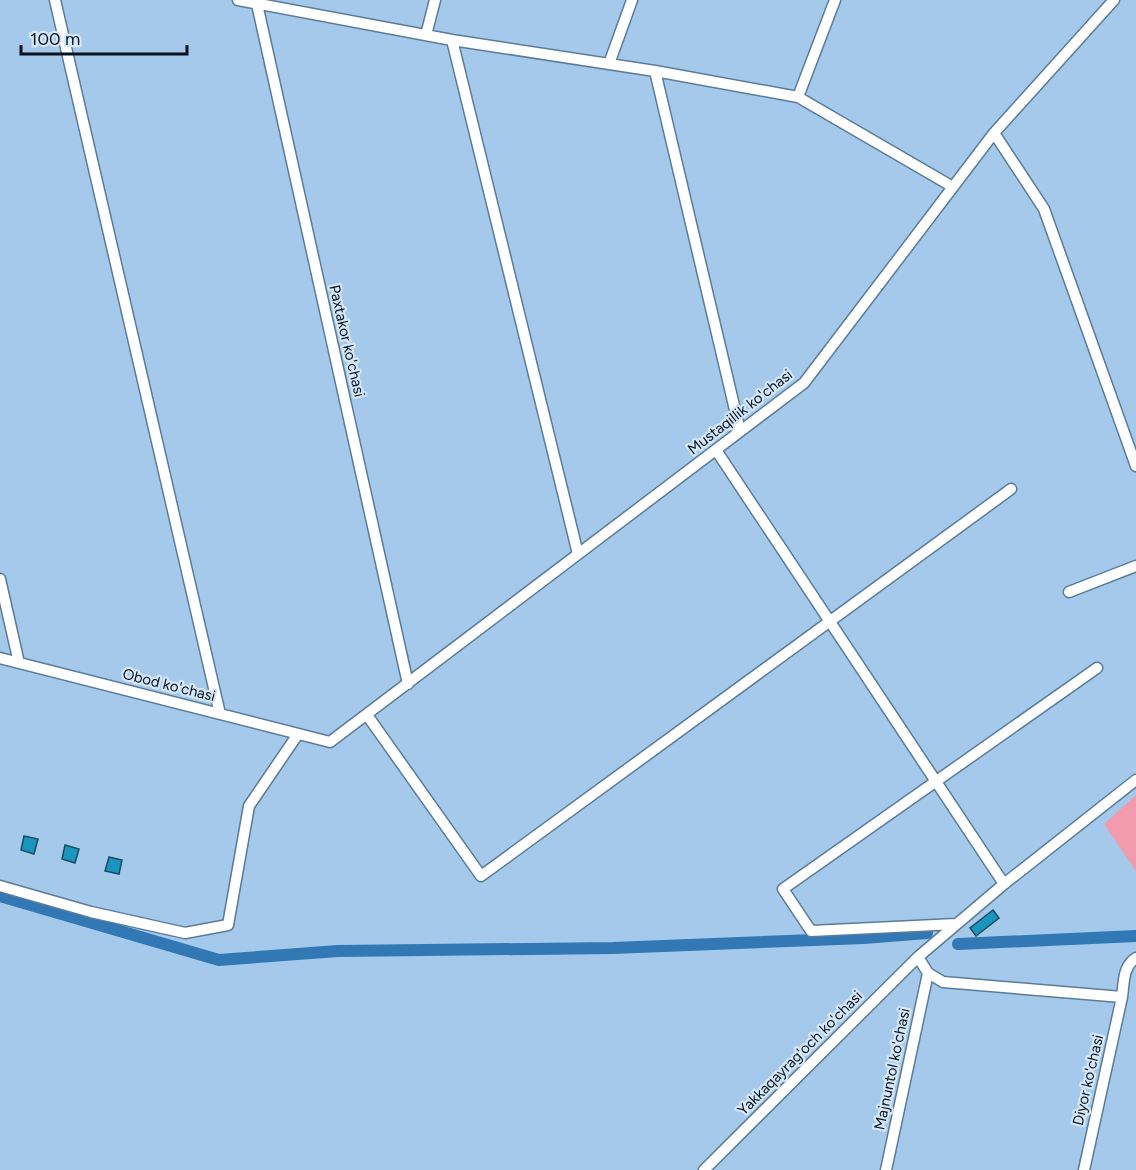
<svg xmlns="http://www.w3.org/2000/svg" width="1136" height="1170" font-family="Figtree,sans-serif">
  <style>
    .green { fill: #f19bac }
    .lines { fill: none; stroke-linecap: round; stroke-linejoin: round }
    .canal { stroke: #3178b4; stroke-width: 12 }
    .building { fill: #1996bf; stroke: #1a4c60; stroke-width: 1.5 }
    .minor-casing { stroke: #5a7c9b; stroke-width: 13 }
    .minor { stroke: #fff; stroke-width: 10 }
    .labels { text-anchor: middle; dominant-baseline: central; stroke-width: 4.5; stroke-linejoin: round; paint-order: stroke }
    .street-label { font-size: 15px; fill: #06131f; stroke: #d5e8f9 }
  </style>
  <rect width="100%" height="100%" fill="#a5c9eb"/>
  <!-- green -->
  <path class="green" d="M1136,795V871L1104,824Z"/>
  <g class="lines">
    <!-- canal -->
    <path class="canal" d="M0,896L219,960L338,951L613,948L864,938L927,933
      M958,944L1136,936"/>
  </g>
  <!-- building -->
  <path class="building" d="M24,836L38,839L34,854L21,850Z
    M65,845L79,849L75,863L62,859Z
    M109,857L122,860L119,874L105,871Z
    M993,910L999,918L976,936L970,928Z"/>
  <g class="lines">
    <!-- minor casing -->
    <g class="minor-casing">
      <path id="minor" d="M55,0L220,714
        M238,0L452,40L655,71L798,97L953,187
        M257,4L408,684
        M426,35L435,0
        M452,40L578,554
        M609,64L632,0
        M655,71L740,431
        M798,97L835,0
        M994,133L1044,209L1136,466
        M716,450L1004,884
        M0,579L19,663
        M1069,592L1136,566
        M0,658L330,742L804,383L994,133L1114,0
        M367,715L481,876L1011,489
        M0,886L91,912L185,933L228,925L249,806L298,734
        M956,924L811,931L783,889L1097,668
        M918,957L928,973L943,982L1122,997C1124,982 1123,966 1136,958
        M704,1170L918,957L1004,884L1136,780
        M886,1170L928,973
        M1084,1170L1122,997"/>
    </g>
    <!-- minor -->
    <use href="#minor" class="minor"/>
  </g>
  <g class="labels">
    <!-- street labels -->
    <g class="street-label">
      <text transform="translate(347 341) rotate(77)">Paxtakor ko'chasi</text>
      <text transform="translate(740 412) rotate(-38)">Mustaqillik ko'chasi</text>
      <text transform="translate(169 685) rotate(14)">Obod ko'chasi</text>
      <text transform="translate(800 1053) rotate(-45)">Yakkaqayrag'och ko'chasi</text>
      <text transform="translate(892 1069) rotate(-78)">Majnuntol ko'chasi</text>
      <text transform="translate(1088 1080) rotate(-77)">Diyor ko'chasi</text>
    </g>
  </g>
  <!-- scale -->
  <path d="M21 45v9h166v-9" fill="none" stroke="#06131f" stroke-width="3"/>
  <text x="30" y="45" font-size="18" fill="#06131f" stroke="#d5e8f9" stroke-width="4.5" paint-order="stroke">100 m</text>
</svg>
